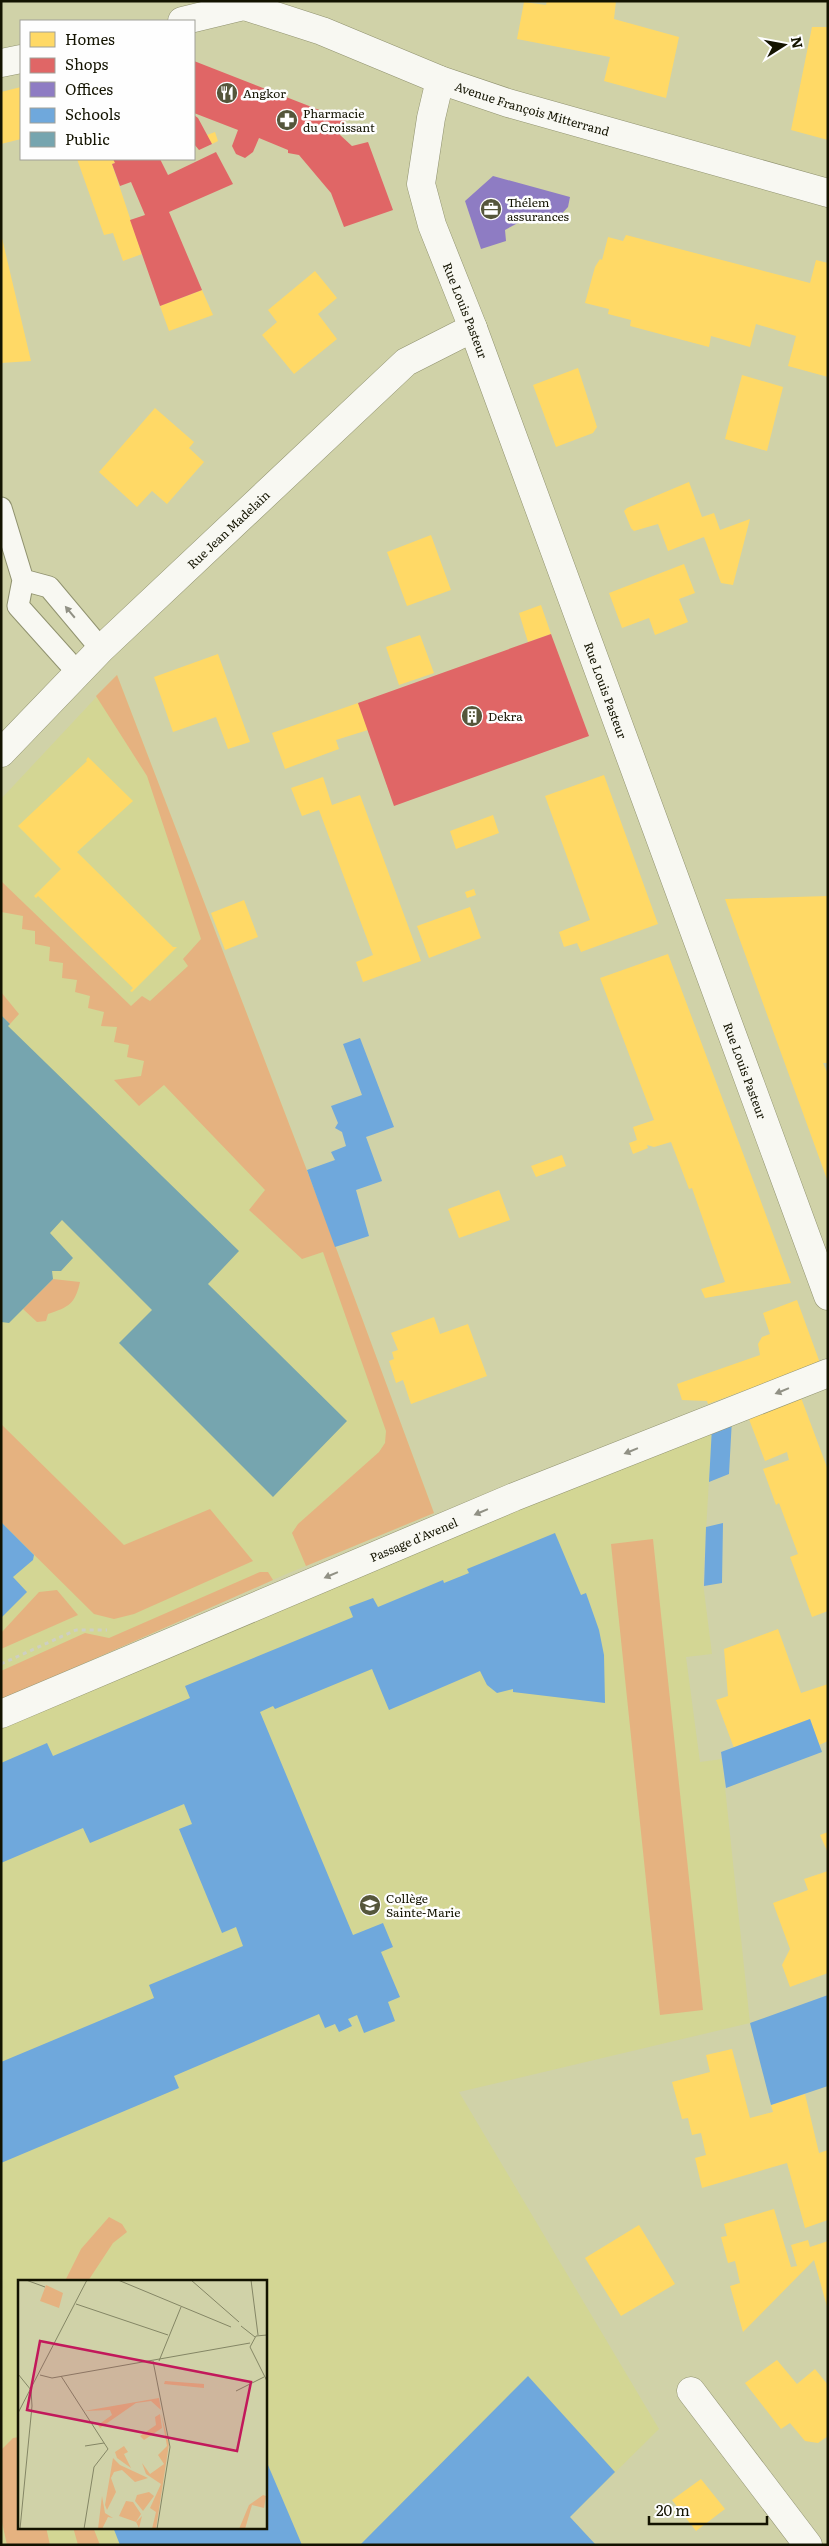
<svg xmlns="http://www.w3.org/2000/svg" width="829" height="2546" font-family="Literata,serif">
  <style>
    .built { fill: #d3d694; fill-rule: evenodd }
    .green { fill: #e5b280 }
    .homes { fill: #ffd966 }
    .shops { fill: #e06666 }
    .offices { fill: #8e7cc3 }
    .schools { fill: #6fa8dc }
    .public { fill: #76a5af }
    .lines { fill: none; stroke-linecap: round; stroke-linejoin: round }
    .service-casing { stroke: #90926f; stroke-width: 23 }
    .minor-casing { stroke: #90926f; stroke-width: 29 }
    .tertiary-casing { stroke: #90926f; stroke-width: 29 }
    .secondary-casing { stroke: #90926f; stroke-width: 29 }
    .path { stroke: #cecfc2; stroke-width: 3; stroke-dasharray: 4 4; stroke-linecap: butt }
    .service { stroke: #f8f8f2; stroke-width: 21 }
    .minor { stroke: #f8f8f2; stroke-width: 28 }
    .tertiary { stroke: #f8f8f2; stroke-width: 28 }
    .secondary { stroke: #f8f8f2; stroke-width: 28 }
    .oneway { fill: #919185 }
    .labels { text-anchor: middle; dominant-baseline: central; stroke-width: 5; stroke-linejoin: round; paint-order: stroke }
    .poi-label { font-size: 12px; fill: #131300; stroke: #fefefe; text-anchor: start }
    .street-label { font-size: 12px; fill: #131300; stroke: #fefefe }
    .inset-road { fill: none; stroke: #848665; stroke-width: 1 }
    .view { fill: #c2185b; fill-opacity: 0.15; stroke: #c2185b; stroke-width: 2.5 }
    .inset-edge { fill: none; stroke: #131300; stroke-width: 2.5 }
  </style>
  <rect width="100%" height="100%" fill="#d0d2a8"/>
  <!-- built -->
  <path class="built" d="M117,675L319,1202L434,1513L284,1575L1,1700V799Z
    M712,1427L703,1583L712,1654L686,1657L700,1762L722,1759L750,2023L459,2092L659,2429L570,2517L596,2545H1V1723ZM19,2281H265V2527H19Z"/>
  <!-- green -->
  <path class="green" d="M117,675L319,1202L434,1513L306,1566L292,1533L298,1524L379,1452L385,1443L386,1431L323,1252L302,1259L249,1210L265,1190L164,1085L139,1106L114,1080L141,1076L144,1061L127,1057L129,1045L114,1042L117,1027L101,1026L104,1012L88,1008L90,996L75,992L77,980L62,978L63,963L49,961L50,947L35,944V931L22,929L23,916L1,912V881L131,1006L142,996L150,1001L188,966L183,959L201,939L147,776L96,696Z
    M1,992L19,1014L10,1024L1,1015Z
    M53,1279L80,1282C75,1304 69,1307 48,1314L46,1321L37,1322L23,1309Z
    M1,1424L124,1545L210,1509L253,1561L134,1614L114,1619L94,1614L1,1522Z
    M653,1539L703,2010L660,2015L611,1544Z
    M260,1572H268L273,1580L1,1700V1671L85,1633L109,1638Z
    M57,1590L78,1615L1,1649V1633L39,1592Z
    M109,2217L122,2224L127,2232L113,2243L88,2281H65L81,2249Z
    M19,2437V2527H46L50,2545H7L1,2518V2450L13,2438Z
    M73,2527H93L100,2545H78Z"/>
  <!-- homes -->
  <path class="homes" d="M547,1H616L614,19L679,37L666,98L604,81L610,57L517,39L524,2L546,5Z
    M812,27H828V140L791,130Z
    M21,87V139L1,144V92Z
    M215,132L218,141L212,144L207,135Z
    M77,159H113L115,163L112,164L142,254L123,261L113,233L104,235Z
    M626,235L810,283L816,260L828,263V377L788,366L796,336L756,324L750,347L711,336L709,347L630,326L631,320L608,314L609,309L585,303L595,267L600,259L602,260L608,237L623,241Z
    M1,238H2L31,361L1,363Z
    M315,271L337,298L318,314L337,339L294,374L262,335L277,322L268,310Z
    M202,290L213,315L169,331L160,306Z
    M578,368L597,427L593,433L556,447L533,385Z
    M742,375L783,387L767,451L725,439Z
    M155,408L194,442L189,448L204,462L167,504L152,491L137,507L99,472Z
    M689,482L702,517L714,513L720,530L750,519L733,585L721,583L704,537L668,551L658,524L634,531L631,528L624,511L627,508Z
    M431,535L451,590L407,606L387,552Z
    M684,564L695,593L679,599L688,622L655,635L649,618L622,628L609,593Z
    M541,605L551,634L528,642L519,613Z
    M420,635L434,673L399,685L386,647Z
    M218,654L250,742L228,749L216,717L173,732L154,677Z
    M358,703L368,730L336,740L339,749L285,769L272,733Z
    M88,757L133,801L77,852L173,947H177L132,992L130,991L133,988L38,896L36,898L34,896L61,869L18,826L87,761L86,760Z
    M604,775L658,924L581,952L577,943L564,947L559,932L590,920L545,796Z
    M323,777L332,805L360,795L421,961L363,982L356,962L373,955L319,810L302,816L291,788Z
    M493,815L499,833L456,849L450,831Z
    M474,889L476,895L467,898L465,892Z
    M828,896V1063H823L828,1074V1182L725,899Z
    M244,900L258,937L225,950L211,913Z
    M470,907L481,938L429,958L417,926Z
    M668,954L756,1188L791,1283L705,1298L701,1289L725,1282L692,1188L689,1189L671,1142L654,1147L647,1145L648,1148L633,1154L629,1143L637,1140L633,1127L654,1120L600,978Z
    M562,1155L566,1166L536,1177L531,1166Z
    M499,1190L510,1220L459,1238L448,1209Z
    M797,1300L820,1363L708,1404L707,1401L682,1400L677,1384L760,1355L758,1344L762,1337L770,1334L763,1313Z
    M434,1317L440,1334L468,1324L487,1376L411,1404L403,1380L396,1383L389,1361L394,1359L392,1352L398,1350L391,1333Z
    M800,1395L828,1470V1611L812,1617L790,1557L798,1554L779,1503L776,1505L763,1469L789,1460L787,1452L765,1461L747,1414Z
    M778,1629L801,1693L828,1684V1741L819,1745L810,1719L734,1748L716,1700L728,1696L724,1649Z
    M828,1832V1853L820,1835Z
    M828,1871V1973L790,1987L782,1965L790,1949L773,1903L808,1890L804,1879Z
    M732,2049L750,2118L773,2112L771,2105L805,2094L819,2153L828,2150V2220L805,2228L787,2163L702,2188L695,2158L706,2155L701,2133L692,2135L688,2118L682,2119L672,2082L710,2072L706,2055Z
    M774,2209L791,2267L797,2266L791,2245L808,2240L810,2247L828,2241V2310L814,2260L743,2332L730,2286L740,2283L735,2261L728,2263L721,2237L727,2236L724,2224Z
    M639,2225L675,2284L621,2316L585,2258Z
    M777,2360L797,2384L815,2369L828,2385V2436L818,2443L805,2441L790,2423L781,2429L745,2383Z
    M701,2479L725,2509L696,2531L672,2500Z"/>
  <!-- shops -->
  <path class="shops" d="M194,61L345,120L339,134L352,146L368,142L393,210L344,227L331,193L299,155L288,153V150L259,138L253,152L245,158L236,154L232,146L238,130L194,113Z
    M194,115L198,118L212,144L199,150L194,144Z
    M216,152L233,184L169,212L202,290L160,306L130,220L145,215L131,182L120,186L112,164L115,163L113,159H160L168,175Z
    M551,634L589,736L394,806L358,703Z"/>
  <!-- offices -->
  <path class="offices" d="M493,176L570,197L568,207L554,222L527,218L505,230L506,241L481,249L465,201Z"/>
  <!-- schools -->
  <path class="schools" d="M360,1038L394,1127L366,1137L382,1181L356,1190L369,1236L335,1247L307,1170L335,1160L331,1152L346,1146L342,1132L335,1128L338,1123L331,1106L362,1095L343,1044Z
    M732,1419L729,1474L709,1482L712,1427Z
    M1,1522L34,1555L33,1560L13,1577L27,1592L1,1618Z
    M723,1523L722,1583L704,1586L706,1527Z
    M555,1533L581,1595L586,1593L599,1630L604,1655L605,1703L513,1692V1689L497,1693L487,1685L480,1671L389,1710L372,1669L275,1709L273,1706L260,1712L353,1935L383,1923L393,1947L381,1952L400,1997L388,2002L395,2021L364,2033L357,2015L348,2019L352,2026L339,2032L335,2024L325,2028L319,2014L174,2076L179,2088L1,2163V2062L154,1998L149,1985L243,1946L236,1927L222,1933L179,1829L192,1824L184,1804L90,1843L83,1828L1,1863V1763L47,1743L53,1756L190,1698L185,1686L351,1618L353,1617L349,1607L373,1598L378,1607L443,1580L444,1583L469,1573L467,1569Z
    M810,1719L822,1752L726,1788L721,1752Z
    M828,1995V2086L771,2105L750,2023Z
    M528,2376L615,2472L570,2517L596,2545H360Z
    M265,2458L302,2545H120L113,2527H265Z"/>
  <!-- public -->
  <path class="public" d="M1,1015L10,1024L8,1026L239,1251L208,1284L347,1421L273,1497L119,1343L152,1310L62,1220L50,1233L73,1258L61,1271H52L53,1279L9,1323L1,1322Z"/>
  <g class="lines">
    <!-- service casing -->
    <g class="service-casing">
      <path id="service" d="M1,508L23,580
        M78,673L18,606L23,580L49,587L101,649"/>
    </g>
    <!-- minor casing -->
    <g class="minor-casing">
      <g id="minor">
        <path id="s1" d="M1,753L101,649L406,362L473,328"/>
        <path id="s2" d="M1,1714L514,1497L828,1373"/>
        <path d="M691,2391L808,2545"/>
      </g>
    </g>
    <!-- tertiary casing -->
    <g class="tertiary-casing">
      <g id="tertiary">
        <path d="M182,21L244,6"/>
        <path d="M1,63L21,59"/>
        <path id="s3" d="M440,80L431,118L421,184L432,225L473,328L828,1296"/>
      </g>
    </g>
    <!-- secondary casing -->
    <g class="secondary-casing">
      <g id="secondary">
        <path id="s4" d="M229,1L322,31L440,80L508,103L828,193"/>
      </g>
    </g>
    <!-- path -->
    <path class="path" d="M1,1664L76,1630H107"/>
    <!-- service -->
    <use href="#service" class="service"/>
    <!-- minor -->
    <use href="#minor" class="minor"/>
    <!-- tertiary -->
    <use href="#tertiary" class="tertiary"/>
    <!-- secondary -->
    <use href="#secondary" class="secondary"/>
  </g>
  <!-- one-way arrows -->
  <defs><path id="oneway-solid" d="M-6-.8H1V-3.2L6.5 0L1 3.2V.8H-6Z" transform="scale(1.25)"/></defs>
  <g class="oneway">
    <use href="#oneway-solid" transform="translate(70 612) rotate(-130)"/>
    <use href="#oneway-solid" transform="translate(782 1391) rotate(158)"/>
    <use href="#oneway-solid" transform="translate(631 1451) rotate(158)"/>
    <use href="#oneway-solid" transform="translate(481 1512) rotate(157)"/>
    <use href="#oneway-solid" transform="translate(331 1575) rotate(157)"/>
  </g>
  <!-- icons -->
  <defs>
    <g id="restaurant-disc" transform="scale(1.125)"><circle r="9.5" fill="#55563b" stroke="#fefefe"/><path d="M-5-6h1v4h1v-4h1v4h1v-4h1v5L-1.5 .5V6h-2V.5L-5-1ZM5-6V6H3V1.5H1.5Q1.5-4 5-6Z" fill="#fff"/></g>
    <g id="pharmacy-disc" transform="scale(1.125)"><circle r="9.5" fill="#55563b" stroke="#fefefe"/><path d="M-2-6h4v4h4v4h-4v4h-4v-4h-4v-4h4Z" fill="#fff"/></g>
    <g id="office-disc" transform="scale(1.125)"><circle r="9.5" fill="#55563b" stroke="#fefefe"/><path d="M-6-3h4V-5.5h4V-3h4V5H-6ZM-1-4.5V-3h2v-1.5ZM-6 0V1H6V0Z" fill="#fff"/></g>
    <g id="building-disc" transform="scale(1.125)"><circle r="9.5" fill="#55563b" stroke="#fefefe"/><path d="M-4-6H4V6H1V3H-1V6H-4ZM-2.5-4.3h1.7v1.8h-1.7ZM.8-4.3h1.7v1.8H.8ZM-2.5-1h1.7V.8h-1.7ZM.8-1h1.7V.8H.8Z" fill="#fff"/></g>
    <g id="school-disc" transform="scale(1.125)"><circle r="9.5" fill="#55563b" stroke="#fefefe"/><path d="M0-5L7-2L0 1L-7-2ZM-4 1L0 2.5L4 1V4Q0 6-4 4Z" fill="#fff"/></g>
  </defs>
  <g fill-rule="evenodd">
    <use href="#restaurant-disc" x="227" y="93"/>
    <use href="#pharmacy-disc" x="287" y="120"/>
    <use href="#office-disc" x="491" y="209"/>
    <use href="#building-disc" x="472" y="716"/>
    <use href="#school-disc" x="370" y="1905"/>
  </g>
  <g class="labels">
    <!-- poi labels -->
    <g class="poi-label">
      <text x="243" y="93">Angkor</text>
      <text x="303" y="113">Pharmacie<tspan x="303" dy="14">du Croissant</tspan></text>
      <text x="507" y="202">Thélem<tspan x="507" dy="14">assurances</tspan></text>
      <text x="488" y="716">Dekra</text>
      <text x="386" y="1898">Collège<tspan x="386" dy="14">Sainte-Marie</tspan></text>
    </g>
    <!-- street labels -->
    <g class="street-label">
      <text stroke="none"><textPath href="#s4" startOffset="322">Avenue François Mitterrand</textPath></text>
      <text stroke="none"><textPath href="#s3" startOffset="240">Rue Louis Pasteur</textPath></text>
      <text stroke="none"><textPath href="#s1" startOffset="319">Rue Jean Madelain</textPath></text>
      <text stroke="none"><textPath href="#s3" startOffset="645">Rue Louis Pasteur</textPath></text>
      <text stroke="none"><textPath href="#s3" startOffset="1050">Rue Louis Pasteur</textPath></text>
      <text stroke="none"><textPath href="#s2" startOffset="448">Passage d'Avenel</textPath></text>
    </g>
  </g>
  <!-- overview -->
  <g transform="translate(18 2280)">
    <rect width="249" height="249" fill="#d0d2a8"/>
    <path d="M28,5L45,13L41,28L22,21ZM147,101L186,104V108L146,104ZM141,118L143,130L133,121L118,123L82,148L80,145L94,135L92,130L66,131ZM143,133L151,164L138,249H134L138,232L132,228L143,204L128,194L124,183L132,194L146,184L140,175L149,166ZM142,134L144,148L126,160L122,156L138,145L137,137ZM106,166L110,172L106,174L113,188L99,178L97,172ZM95,178L102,185L130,198L117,202L104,190L96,192L93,198L98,212L89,230L87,225ZM131,212L136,216L125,231L117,221L119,215ZM245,215L248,216L246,228L234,225L227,249H221L231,225ZM84,216L87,233L95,238L90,237L84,249H80ZM108,221L115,222L123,234L118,242L124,236L121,248L118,242L101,236Z" fill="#e5b280"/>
    <path class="inset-road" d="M8,0L27,7M100,0L213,47M173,0L221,42M233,0L240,55M58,24L150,55M223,46L237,57M249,55L238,56L232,67L249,101M135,81L152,167L139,249M141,81L163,27M0,94L13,110L14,126L2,249M22,95L34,98L232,63M43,96L90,169L76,187L66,249M218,111L246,97M0,133L69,0M67,166L86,163"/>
    <path class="view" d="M22,61L233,102L219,171L9,130Z"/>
    <rect width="249" height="249" class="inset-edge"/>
  </g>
  <!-- border -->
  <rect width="829" height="2546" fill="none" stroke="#131300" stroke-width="5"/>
  <!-- legend -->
  <rect x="20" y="20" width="175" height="140" fill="#fefefe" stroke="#a0a098"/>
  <rect x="30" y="32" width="25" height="15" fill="#ffd966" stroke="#a0a098"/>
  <text x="65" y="45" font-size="15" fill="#131300">Homes</text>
  <rect x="30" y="58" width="25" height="15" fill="#e06666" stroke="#a0a098"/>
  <text x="65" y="70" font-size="15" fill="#131300">Shops</text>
  <rect x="30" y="82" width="25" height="15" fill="#8e7cc3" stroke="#a0a098"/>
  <text x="65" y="95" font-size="15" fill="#131300">Offices</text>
  <rect x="30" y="108" width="25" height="15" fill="#6fa8dc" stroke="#a0a098"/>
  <text x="65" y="120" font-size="15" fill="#131300">Schools</text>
  <rect x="30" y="132" width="25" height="15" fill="#76a5af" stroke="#a0a098"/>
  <text x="65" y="145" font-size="15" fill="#131300">Public</text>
  <!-- north arrow -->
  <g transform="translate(784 45) rotate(79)" stroke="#fefefe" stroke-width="4" paint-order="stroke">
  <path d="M0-4L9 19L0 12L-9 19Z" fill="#131300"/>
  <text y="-8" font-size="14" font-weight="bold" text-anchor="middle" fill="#131300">N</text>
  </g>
  <!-- scale -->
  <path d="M649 2516v8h118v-8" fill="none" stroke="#131300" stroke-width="2.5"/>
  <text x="656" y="2516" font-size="15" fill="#131300" stroke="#fefefe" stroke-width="4" paint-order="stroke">20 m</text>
</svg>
